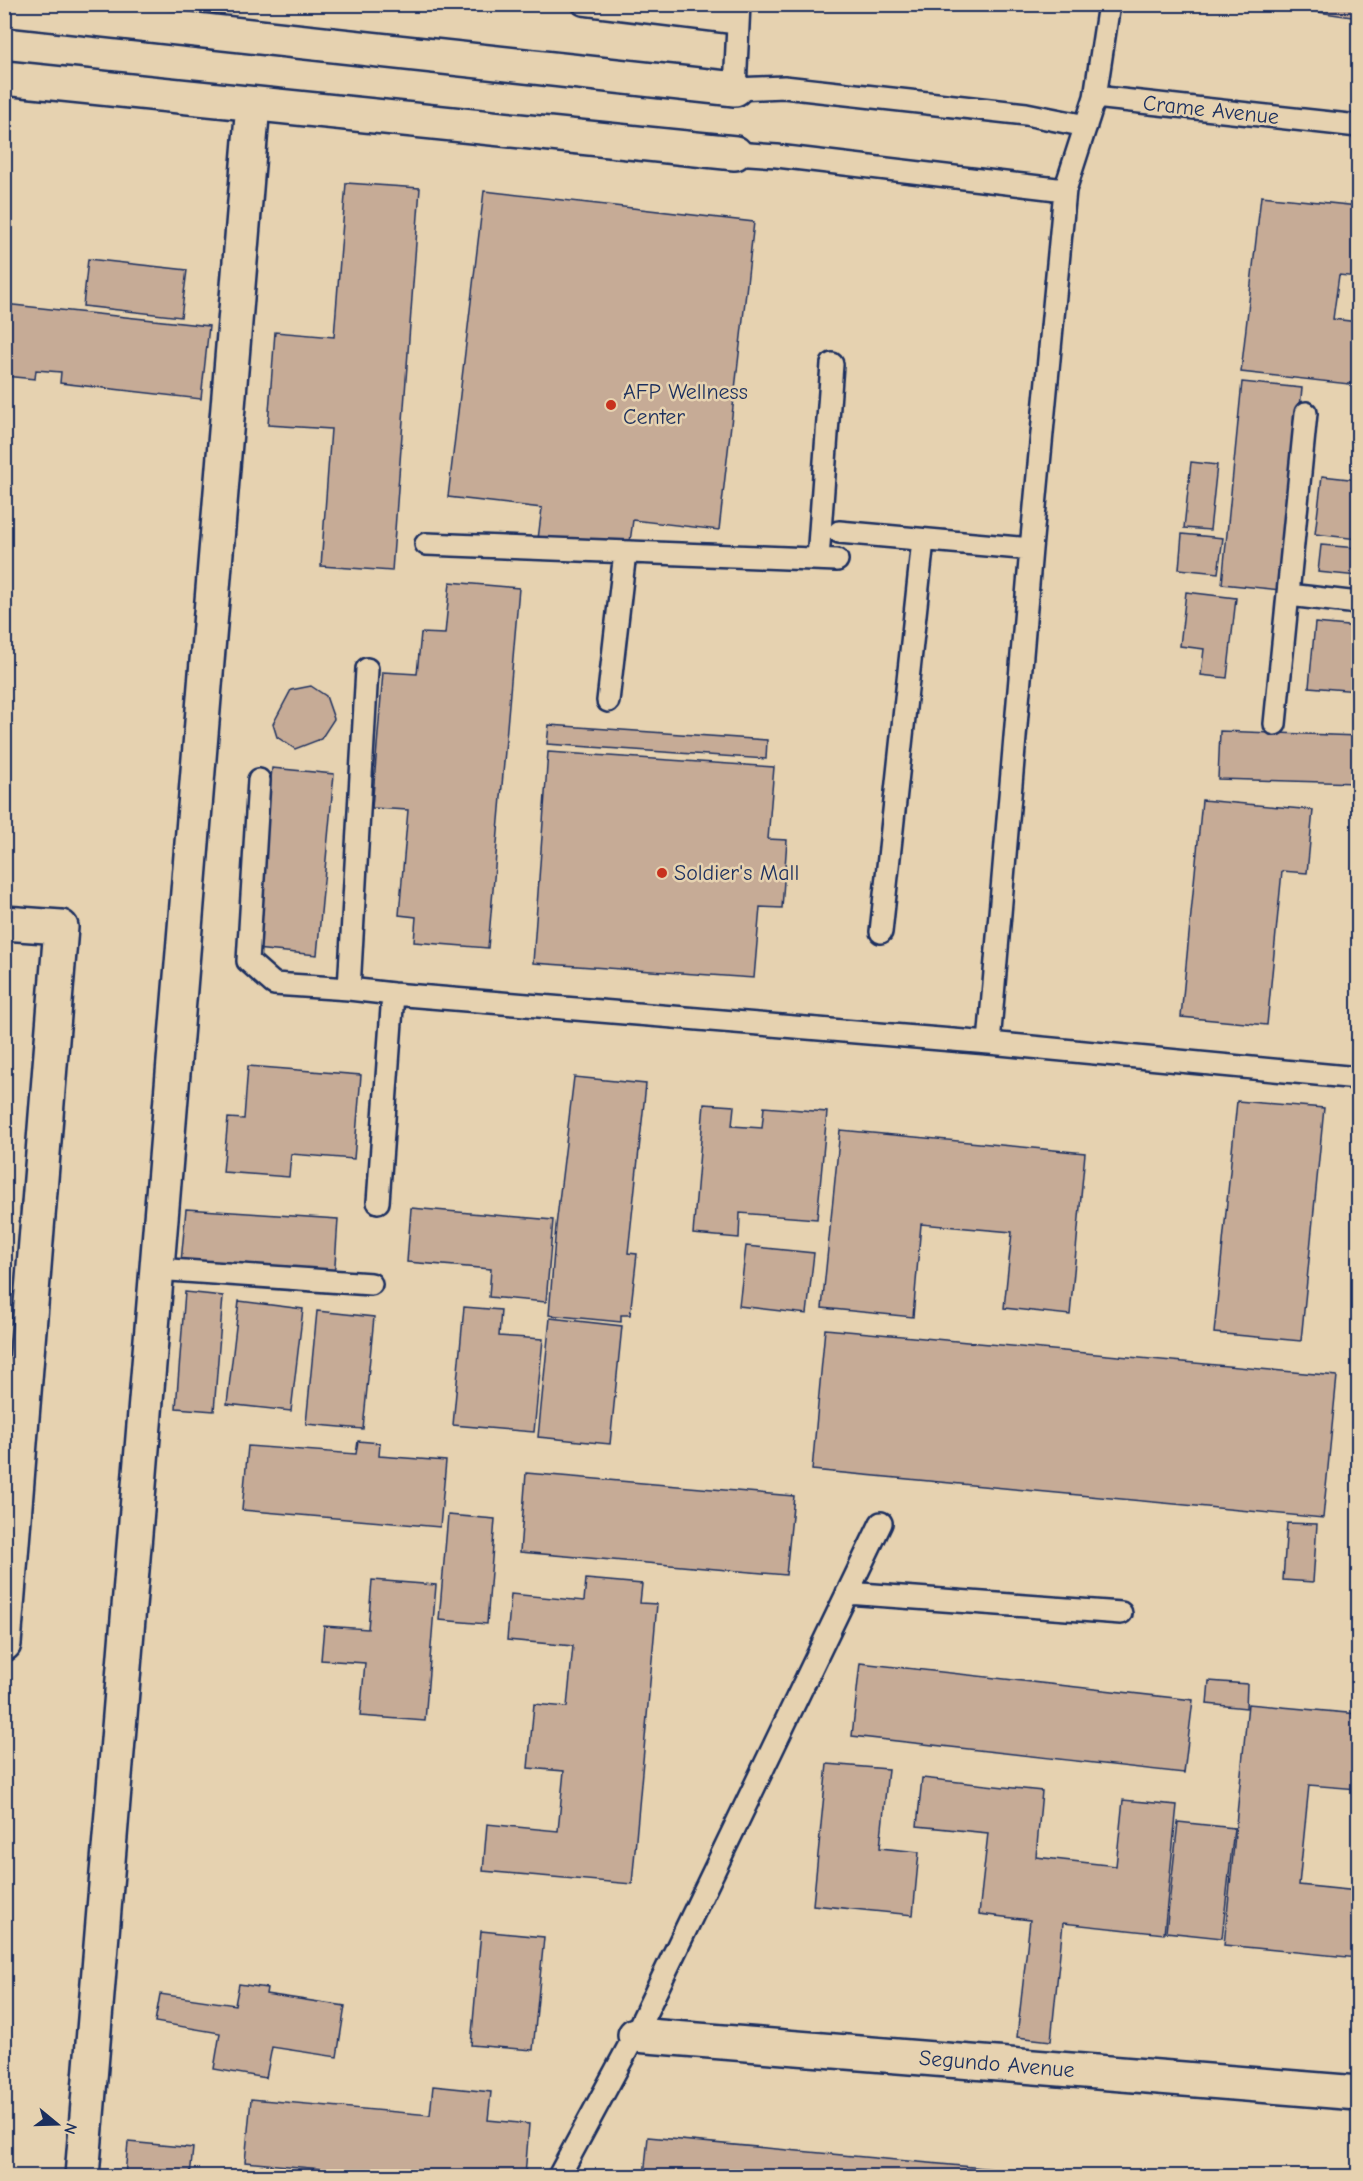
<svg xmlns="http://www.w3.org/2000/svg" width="1363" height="2181" font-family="'Comic Neue',sans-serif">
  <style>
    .building { fill: #c6ab96; stroke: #1b2f5e; stroke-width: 1.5 }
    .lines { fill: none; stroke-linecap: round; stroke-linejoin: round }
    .service-casing { stroke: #1b2f5e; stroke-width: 26 }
    .minor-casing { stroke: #1b2f5e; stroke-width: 38 }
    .service { stroke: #e6d2b0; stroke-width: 21 }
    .minor { stroke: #e6d2b0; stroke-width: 33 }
    .poi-dot { fill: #c8321e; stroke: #e6d2b0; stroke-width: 2 }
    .labels { text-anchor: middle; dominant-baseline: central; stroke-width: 5; stroke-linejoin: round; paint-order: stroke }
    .street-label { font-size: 22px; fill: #1b2f5e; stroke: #e6d2b0 }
    .poi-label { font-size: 22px; fill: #1b2f5e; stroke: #e6d2b0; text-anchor: start }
  </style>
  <rect width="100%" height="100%" fill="#e6d2b0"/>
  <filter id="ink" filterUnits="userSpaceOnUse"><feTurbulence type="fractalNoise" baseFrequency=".0167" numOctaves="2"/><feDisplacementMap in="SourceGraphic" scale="12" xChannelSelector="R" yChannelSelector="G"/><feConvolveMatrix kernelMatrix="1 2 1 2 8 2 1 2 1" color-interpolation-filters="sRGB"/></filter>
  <g filter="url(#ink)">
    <!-- building -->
    <path class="building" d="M1278,4H1358V18L1278,6Z
      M346,183L420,188L392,571L321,566L331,429L268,425L275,332L334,337Z
      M484,191L754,222L719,530L633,520L629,549L538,539L542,508L448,497Z
      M1261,196L1358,206V277L1339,275L1333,319L1358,322V385L1241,372Z
      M88,259L187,270L181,317L83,306Z
      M4,304L209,326L201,399L60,383L61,372L36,370L35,379L4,376Z
      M1242,382L1302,388L1281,590L1222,584Z
      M1191,462L1217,465L1210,530L1184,528Z
      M1322,476L1358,480V539L1315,534Z
      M1182,534L1223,538L1218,573L1179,569Z
      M1321,545L1358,548V576L1318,572Z
      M450,582L519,588L488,948L414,942L416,917L399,915L408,810L372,808L383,672L417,674L421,633L445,634Z
      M1186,592L1236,598L1227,678L1201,675L1204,649L1180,646Z
      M1315,623L1358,627V691L1309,687Z
      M311,686L326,696L334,719L321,739L295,749L277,737L273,724L291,690Z
      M549,725L767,740L766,759L547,744Z
      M1220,731L1358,736V783L1218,779Z
      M548,752L774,767L768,839L787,840L782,908L760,907L754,978L533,963Z
      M272,768L334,774L317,955L255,949Z
      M1202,800L1313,810L1307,873L1282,871L1267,1025L1181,1017Z
      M248,1066L361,1075L354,1159L291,1154L289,1177L223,1172L228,1118L244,1119Z
      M574,1077L646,1084L628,1253L637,1254L630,1315H621V1322L549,1315L556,1226Z
      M1237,1101L1324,1108L1301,1341L1214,1333Z
      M704,1104L734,1106L732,1126L762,1128L764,1107L827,1112L817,1219L740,1213L739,1238L693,1234Z
      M840,1130L1085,1153L1070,1315L1004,1308L1012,1232L921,1224L913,1317L822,1308Z
      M411,1208L553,1220L546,1302L489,1297L491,1269L407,1262Z
      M186,1209L338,1219L334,1280L181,1262Z
      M746,1246L814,1253L807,1314L739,1306Z
      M185,1292L223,1296L214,1411L176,1408Z
      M239,1301L303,1309L291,1411L227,1404Z
      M464,1307L501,1310L499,1336L543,1339L534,1432L453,1425Z
      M317,1311L374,1317L363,1429L306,1424Z
      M550,1318L622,1326L610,1444L538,1437Z
      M825,1329L1337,1376L1323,1518L812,1470Z
      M358,1441L380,1443L379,1456L446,1461L440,1527L242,1510L248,1446L356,1454Z
      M526,1473L794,1496L786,1575L520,1552Z
      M448,1515L495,1519L487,1624L439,1620Z
      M1287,1523L1317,1524L1313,1582L1283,1580Z
      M586,1579L642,1584L640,1603L657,1604L632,1884L483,1871L487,1824L558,1831L564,1771L528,1768L534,1704L567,1707L573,1646L507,1640L511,1594L584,1601Z
      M372,1580L436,1585L425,1721L360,1716L365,1663L321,1660L324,1626L368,1629Z
      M860,1663L1193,1700L1184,1773L852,1736Z
      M1209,1681L1247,1684L1246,1708L1207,1704Z
      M1248,1704L1358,1714V1789L1309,1785L1299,1885L1358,1891V1958L1224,1945Z
      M827,1764L888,1769L880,1848L919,1852L913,1915L813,1905Z
      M922,1778L1042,1791L1036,1857L1116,1866L1123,1800L1177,1805L1164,1934L1063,1923L1051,2041L1017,2037L1030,1920L979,1914L988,1833L917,1826Z
      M1178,1822L1234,1828L1222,1938L1166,1932Z
      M481,1931L544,1937L533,2050L471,2045Z
      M239,1984L267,1988L266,1994L345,2006L337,2057L272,2047L266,2078L214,2069L220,2033L155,2022L160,1994L235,2005Z
      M433,2086L491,2092L488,2120L529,2124L525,2176H399L245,2162L251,2099L430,2115Z
      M648,2137L994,2169V2176H644Z
      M128,2142L193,2148L190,2176H125Z"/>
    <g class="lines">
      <!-- service casing -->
      <g class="service-casing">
        <path id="service" d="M583,4L737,23
          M739,4L735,89L784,87L1026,114L1086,126
          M1095,97L1109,4
          M735,153L777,156L1065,190
          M839,532L1031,549
          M426,544L837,560
          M818,559L832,364
          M1289,595L1358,603
          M608,701L625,552
          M1275,724L1306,413
          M259,780L248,961L274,984L349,989L393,994L989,1043L1358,1078
          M881,932L923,540
          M349,989L367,669
          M989,1043L1031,549L1065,190L1095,97L1358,126
          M378,1202L393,994
          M156,1269L371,1284
          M847,1593L1121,1613
          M559,2176L635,2035L881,1523"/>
      </g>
      <!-- minor casing -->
      <g class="minor-casing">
        <g id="minor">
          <path d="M4,9L735,89"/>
          <path d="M4,78L735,153"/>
          <path d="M4,923L61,927L4,1644"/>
          <path id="s1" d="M635,2035L1358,2093"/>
          <path d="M82,2176L253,104"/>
        </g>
      </g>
      <!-- service -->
      <use href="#service" class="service"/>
      <!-- minor -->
      <use href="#minor" class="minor"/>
    </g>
  </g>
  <!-- markers -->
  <g class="poi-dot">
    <circle cx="611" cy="405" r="6"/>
    <circle cx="662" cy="873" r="6"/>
  </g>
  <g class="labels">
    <!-- street labels -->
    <g class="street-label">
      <text transform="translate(1211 110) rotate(6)">Crame Avenue</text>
      <text stroke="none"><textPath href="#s1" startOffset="363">Segundo Avenue</textPath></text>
    </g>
    <!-- poi labels -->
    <g class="poi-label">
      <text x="623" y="392">AFP Wellness<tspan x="623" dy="25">Center</tspan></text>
      <text x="674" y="873">Soldier's Mall</text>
    </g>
  </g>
  <!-- margin -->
  <rect width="1363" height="2181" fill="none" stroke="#e6d2b0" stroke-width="24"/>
  <rect x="12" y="12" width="1339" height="2157" fill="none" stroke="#1b2f5e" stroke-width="2" filter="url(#ink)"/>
  <!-- north arrow -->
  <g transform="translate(57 2124) rotate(109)" stroke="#e6d2b0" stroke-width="4.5" paint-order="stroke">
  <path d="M0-4.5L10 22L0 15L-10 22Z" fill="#1b2f5e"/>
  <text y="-9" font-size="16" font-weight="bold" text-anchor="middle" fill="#1b2f5e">N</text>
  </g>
</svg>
